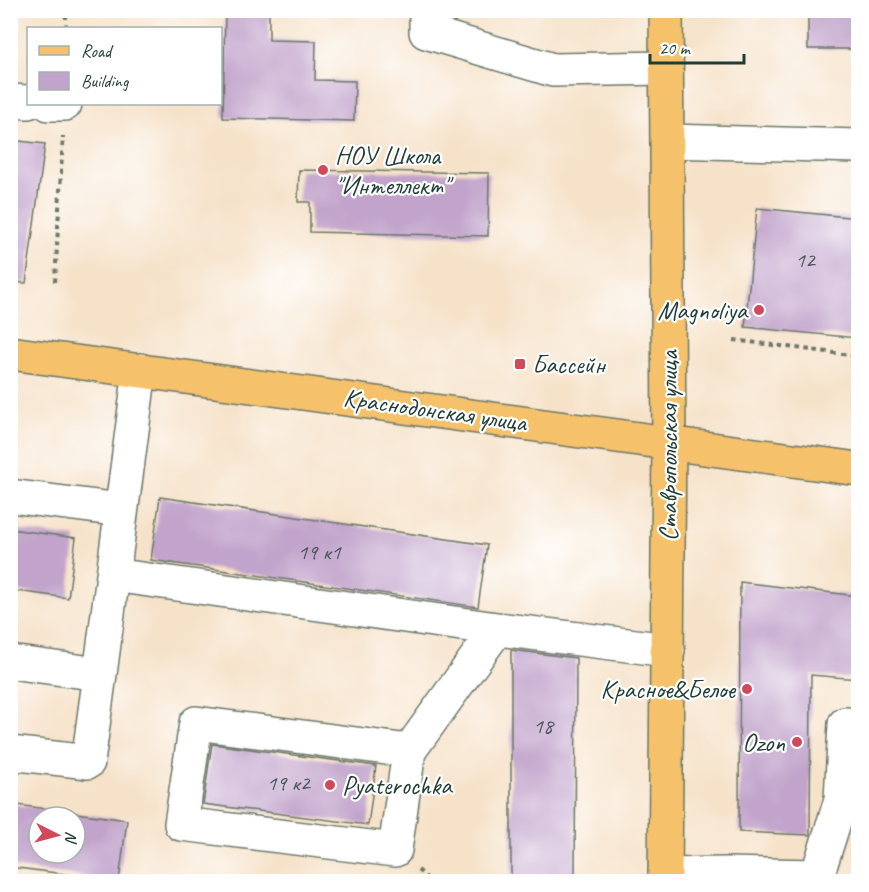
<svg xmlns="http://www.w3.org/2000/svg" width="869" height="892" font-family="Caveat,sans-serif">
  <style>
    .building { fill: #c1a3cb; fill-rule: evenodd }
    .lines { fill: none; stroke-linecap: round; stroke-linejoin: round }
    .minor-casing { stroke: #6a7768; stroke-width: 36 }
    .major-casing { stroke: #6a7768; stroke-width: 36 }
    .path { stroke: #6a7768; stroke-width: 4; stroke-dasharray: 4.5 4.5; stroke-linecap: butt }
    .minor { stroke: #fff; stroke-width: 33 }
    .major { stroke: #f5c16b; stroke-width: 33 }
    .poi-dot { fill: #d1495b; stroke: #fff; stroke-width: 2 }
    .labels { text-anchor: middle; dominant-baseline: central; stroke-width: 4.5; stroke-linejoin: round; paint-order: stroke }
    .number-label { font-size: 22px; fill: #48565a }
    .poi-label { font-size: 26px; fill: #1f3d34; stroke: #fff; text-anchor: start }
    .street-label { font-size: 26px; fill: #1f3d34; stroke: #fff }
  </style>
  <rect width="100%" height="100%" fill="#fff"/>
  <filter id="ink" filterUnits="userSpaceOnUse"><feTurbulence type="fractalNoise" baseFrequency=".0167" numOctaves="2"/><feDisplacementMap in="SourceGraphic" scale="12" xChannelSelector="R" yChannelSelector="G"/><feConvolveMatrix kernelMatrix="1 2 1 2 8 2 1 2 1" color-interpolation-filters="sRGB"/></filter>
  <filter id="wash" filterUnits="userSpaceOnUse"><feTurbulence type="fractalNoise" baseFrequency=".008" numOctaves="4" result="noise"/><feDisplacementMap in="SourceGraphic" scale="24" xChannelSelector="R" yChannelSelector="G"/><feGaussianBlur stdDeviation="1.35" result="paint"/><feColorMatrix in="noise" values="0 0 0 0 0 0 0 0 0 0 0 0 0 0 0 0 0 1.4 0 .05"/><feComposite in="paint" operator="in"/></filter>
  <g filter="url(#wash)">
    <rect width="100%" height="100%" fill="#f6e2c9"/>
    <g id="blocks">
      <!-- building -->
      <path class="building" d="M225,10H269V40L316,41L315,80L355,81L354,121L223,118Z
        M808,10H858V49H808Z
        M10,140L45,144L26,283L10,282Z
        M299,170L489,173L488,236L310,232V202H298Z
        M757,208L858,218V320L857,338L745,327Z
        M160,497L487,545L478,607L151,560Z
        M10,529L76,538L68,598L10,590Z
        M740,582L858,596V679L811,675L810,835L739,832Z
        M511,650L576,658L575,882H511Z
        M212,744L376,766L368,825L203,804Z
        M10,804L127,820L119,881L10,867ZM39,817H75V853H39Z"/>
    </g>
  </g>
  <g filter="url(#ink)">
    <use href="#blocks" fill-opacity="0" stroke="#6a7768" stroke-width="1.5"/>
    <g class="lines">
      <!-- minor casing -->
      <g class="minor-casing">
        <path id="minor" d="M426,10V32L553,70L666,68
          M10,101L28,102
          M49,104H65
          M668,141L858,146
          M10,496L121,510
          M113,575L497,629L668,650
          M10,662L100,674L140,370
          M409,751L395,850L181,824L196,723L409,751L497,629
          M10,753L88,762L100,674
          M665,875L726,874L817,876
          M818,882L817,876L841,800L845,724L858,725"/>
      </g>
      <!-- major casing -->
      <g class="major-casing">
        <path id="major" d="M10,353L858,469
          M665,882L669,442L666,10"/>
      </g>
      <!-- path -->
      <path class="path" d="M66,28V10
        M55,282L63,136
        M734,340L858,356
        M418,870L431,882"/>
      <!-- minor -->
      <use href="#minor" class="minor"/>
      <!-- major -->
      <use href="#major" class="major"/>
    </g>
  </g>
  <!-- markers -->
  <g class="poi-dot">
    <circle cx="323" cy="170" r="6"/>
    <circle cx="759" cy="310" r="6"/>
    <rect x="514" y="358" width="12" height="12" rx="3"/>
    <circle cx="747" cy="689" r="6"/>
    <circle cx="797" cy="742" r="6"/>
    <circle cx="330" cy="785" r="6"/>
  </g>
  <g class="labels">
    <!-- number labels -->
    <g class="number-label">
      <text x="805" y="260">12</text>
      <text x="319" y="552">19 к1</text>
      <text x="543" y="726">18</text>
      <text x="288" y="783">19 к2</text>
    </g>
    <!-- poi labels -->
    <g class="poi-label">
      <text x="335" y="155">НОУ Школа<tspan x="335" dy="30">"Интеллект"</tspan></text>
      <text x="747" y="310" text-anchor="end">Magnoliya</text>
      <text x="532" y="364">Бассейн</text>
      <text x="735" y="689" text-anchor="end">Красное&amp;Белое</text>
      <text x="785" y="742" text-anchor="end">Ozon</text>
      <text x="342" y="785">Pyaterochka</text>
    </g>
    <!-- street labels -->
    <g class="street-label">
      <text transform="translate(435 410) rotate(8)">Краснодонская улица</text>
      <text transform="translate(668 446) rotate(-90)">Ставропольская улица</text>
    </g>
  </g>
  <!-- margin -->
  <rect width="869" height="892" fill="none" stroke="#fff" stroke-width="36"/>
  <!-- legend -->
  <rect x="27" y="27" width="195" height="78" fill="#ffffff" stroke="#a5b1ae" stroke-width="1.5"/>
  <rect x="39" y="46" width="30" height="9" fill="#f5c16b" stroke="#a5b1ae" stroke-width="1.5"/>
  <text x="81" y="57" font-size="18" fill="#1f3d34">Road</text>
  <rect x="39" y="72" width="30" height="18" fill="#c1a3cb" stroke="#a5b1ae" stroke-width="1.5"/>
  <text x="81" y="87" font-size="18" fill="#1f3d34">Building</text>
  <!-- north arrow -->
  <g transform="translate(57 835) rotate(96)"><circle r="28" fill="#ffffff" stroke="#a5b1ae" stroke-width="1.5"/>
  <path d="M0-4.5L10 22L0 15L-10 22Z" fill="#d1495b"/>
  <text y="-9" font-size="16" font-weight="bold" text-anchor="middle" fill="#1f3d34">N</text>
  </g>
  <!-- scale -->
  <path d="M650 54v9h94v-9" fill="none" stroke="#1f3d34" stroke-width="3"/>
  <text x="659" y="54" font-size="18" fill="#1f3d34" stroke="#ffffff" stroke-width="4.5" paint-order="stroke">20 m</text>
</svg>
